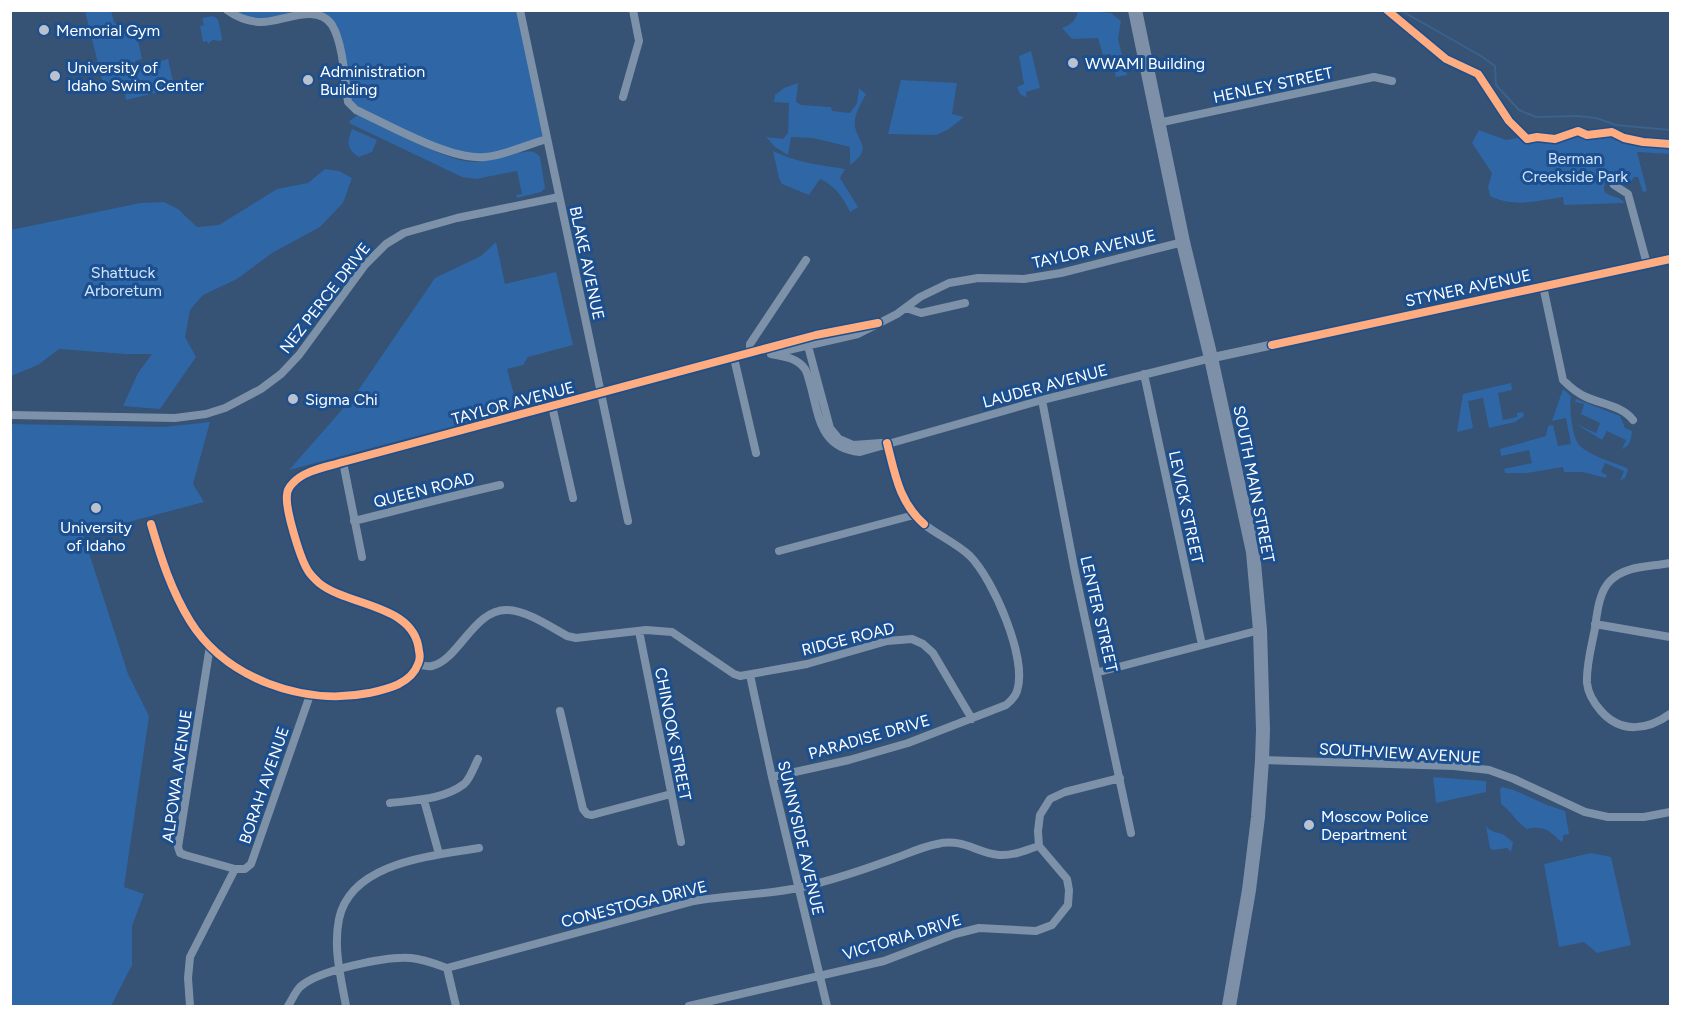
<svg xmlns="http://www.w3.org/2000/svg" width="1681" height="1017" font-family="Figtree,sans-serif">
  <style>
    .green { fill: #2f66a5 }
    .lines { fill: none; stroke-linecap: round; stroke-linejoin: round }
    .stream { stroke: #3b618d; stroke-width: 2 }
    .minor { stroke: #7d92a8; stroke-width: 8 }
    .tertiary { stroke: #7d92a8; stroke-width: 9 }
    .trunk { stroke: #7e90a7; stroke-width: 14 }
    .cycleway-casing { stroke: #1b4f8f; stroke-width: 11 }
    .cycleway { stroke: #ffac80; stroke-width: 8 }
    .poi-dot { fill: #b9c2ce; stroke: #1b4f8f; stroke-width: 2 }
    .labels { text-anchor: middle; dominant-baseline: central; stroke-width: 6; stroke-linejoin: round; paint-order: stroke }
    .poi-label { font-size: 16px; fill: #fff; stroke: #1b4f8f; text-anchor: start }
    .street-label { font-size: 16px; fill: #fff; stroke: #1b4f8f }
    .park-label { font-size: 16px; fill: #cfe3fa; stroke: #1b4f8f }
  </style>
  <rect width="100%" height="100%" fill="#365274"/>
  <!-- green -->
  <path class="green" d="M1078,10L1111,13L1121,21L1118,39L1127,75L1116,77L1111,54L1103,55L1098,38L1072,39L1062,28C1072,24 1076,21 1078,10Z
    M85,11H111L114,22L138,41L142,59L135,61L136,68L168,59L174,86L167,90L126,100L125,93L119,88L105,92Z
    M227,11H520L547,139L496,155L453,154L349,102L333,26L315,14L263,22Z
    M213,16L218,19L222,38L221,41L213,40L208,44L207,41L203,42L200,26L204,25L202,18Z
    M1031,51L1040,88L1026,92L1027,98L1020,94L1017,87L1024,84L1019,56Z
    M901,80L957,83L952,114L964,117L949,129L936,135L888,134Z
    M798,83L796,102L801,105L831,107L832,111L850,113L857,103L859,88L866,94C862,102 856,111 855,120C852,140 877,146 850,165V147L813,138L791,137L788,155L775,147L766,137L783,139L788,133L789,103L774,102L775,95L784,88Z
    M358,115C388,128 444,161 474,162C489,162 524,149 533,152C536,153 537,154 540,157L545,188L541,192L517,198L516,195L522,194L517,171L476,179L462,177L351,124L349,121Z
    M352,129L377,140L372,152L359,157C346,149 347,142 352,129Z
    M1479,130L1506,140L1523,137L1527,139L1537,137L1555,139L1578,131L1587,135L1612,132L1624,138L1643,142L1670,144V154L1637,152L1647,191L1643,192L1638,177H1634L1629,185H1626L1620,178L1614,175L1605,179L1604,191C1610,198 1619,195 1625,203L1564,205L1563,197C1536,201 1515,208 1490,196L1488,187L1492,173L1472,143Z
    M773,151C795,162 820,165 845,169L840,178L858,207L850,212C843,197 835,186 820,179L809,195L782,184L779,178Z
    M325,169L339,171L352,178L343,203L320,227L272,253L237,279L203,295L190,310L185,337L196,357L160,409L123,406L138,373L152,354H125L59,349L38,365L11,376V230L140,203L164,202L178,209L197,227L219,225L277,189L308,183Z
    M496,242L505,284L556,272L573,345L528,357L523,365L507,369L518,409L289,470L355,395L435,278L481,256Z
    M1511,383L1512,390L1498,393L1503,420L1517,417V413L1523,412L1524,416L1515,422L1489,428L1483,398L1468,401L1473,428L1457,432L1463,394Z
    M1563,389L1571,396C1569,406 1572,438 1580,446C1591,456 1612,462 1627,468L1628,470L1625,478L1620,481L1624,471L1605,463L1601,472L1607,475L1606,478L1583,472H1564L1563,467L1527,473H1505L1504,469L1532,463L1529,450L1501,456L1500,449L1546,436L1548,426L1553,425L1558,446L1571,444L1566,418L1552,421Z
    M1576,399L1620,416L1625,428L1632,431C1631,439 1631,446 1622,449L1626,440L1607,431L1602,440L1576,424L1596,433L1600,423L1581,414L1584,404L1575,402Z
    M210,422L193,484L204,502L83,534L128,674L149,716L124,887L144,894L132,926V965L111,1006H11V424L164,427Z
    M1433,777L1486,781V792L1436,803Z
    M1502,787L1514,790L1547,805L1565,811L1569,834L1563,835V840L1561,842C1551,832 1544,825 1527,829C1516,822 1511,811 1501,804L1500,789Z
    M1486,826C1492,833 1494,831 1502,834C1505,835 1510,840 1513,842L1511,852L1507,848L1493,850L1490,848Z
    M1591,853L1611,857L1631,945L1597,953L1584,942L1559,947L1544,864Z"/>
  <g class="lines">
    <!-- stream -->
    <path class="stream" d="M1400,10L1481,56L1495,66L1496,85L1519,110L1536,117L1578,116L1596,118L1616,125L1670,130"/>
    <!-- minor -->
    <path class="minor" d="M227,10C238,18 249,22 262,22C282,22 317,2 332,25C343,43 345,81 348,102L356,110C389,125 451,161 485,157C506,155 526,145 547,139
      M520,10L628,521
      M623,97L639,41L633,10
      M1158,123L1374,77L1392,81
      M1614,185L1628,194L1647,264
      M1543,286L1563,380C1570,387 1577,393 1586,397C1602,404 1622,406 1633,420
      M906,308L921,313L965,303
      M808,346L830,428L839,439L853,445L881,443
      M775,353L858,334L897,314L920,297L949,283L978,278L1024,279L1061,273L1183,242
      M750,354V344L806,260
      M771,354C783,356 797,358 805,369C808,374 809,381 811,387C819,418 821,448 860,452L1042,400L1211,358
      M734,358L756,453
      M1144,374L1202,645
      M1042,400L1075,572L1131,833
      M552,406L573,498
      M10,415L175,418L206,414L225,408L261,389L281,374L299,355L365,265L386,244L404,233L457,218L559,197
      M343,462L362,557
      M354,521C403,509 451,496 500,485
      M151,524C161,558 171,590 190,621C226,679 304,706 369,693C387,689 411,684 418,664C420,660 420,655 419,651C415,604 349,607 319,583C315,579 310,575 307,569C300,557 285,509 287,495C287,491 290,486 293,483C305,470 327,467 343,462L816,335L878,323
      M779,551L914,515
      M1670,563C1650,567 1626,565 1610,581C1599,592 1597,613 1595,628C1592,645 1586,665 1587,683C1588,694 1594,703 1601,711C1621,734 1648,730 1670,714
      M1595,624L1670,637
      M639,631L681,842
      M210,646L178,847L180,853L185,855L235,869
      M418,665C423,665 428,667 432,666C459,660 474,608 508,610C525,610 551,627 567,636L576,638L646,630L672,632L734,674L740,676L807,664L887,641L912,639L923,644L933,653L972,719
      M1099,672L1260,630
      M750,675L772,777L827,1006
      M560,711L583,809L587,814L592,815L671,794
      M1262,760L1454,766L1489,770L1514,779L1585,812L1608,817H1644L1670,812
      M772,777L849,760L908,743L1006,705C1011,701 1015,697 1017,691C1028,659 993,579 970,556C952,539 926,531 912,512C896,491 893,467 887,443
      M424,800L439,854
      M390,803C414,800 443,800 464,784C470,779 474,767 478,759
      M447,968L456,1006
      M190,1006L188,978L190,957L235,869H245L251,864L310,695
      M288,1006C292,1000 295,992 300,987C318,970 387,956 411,958C423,959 436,964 447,968L694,901C729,895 764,895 798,888C830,881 860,871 890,860C905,855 921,847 937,844C965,838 976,853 999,855C1014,856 1025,850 1039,846
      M346,1006C341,978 333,948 339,919C351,862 432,856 479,848
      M689,1006L884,961L955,934L979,928L1036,931L1052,925L1068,905L1069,890L1067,879L1039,846L1038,831L1040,815L1050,799L1065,792L1120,778"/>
    <!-- tertiary -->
    <path class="tertiary" d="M1211,358L1670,259"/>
    <!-- trunk -->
    <path class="trunk" d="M1135,10L1183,242L1211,358L1253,552L1260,630L1263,730L1262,760L1258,817L1249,890L1229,1006"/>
    <!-- cycleway casing -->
    <g class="cycleway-casing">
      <path id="cycleway" d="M1387,10L1446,59L1478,74L1509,121L1527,139L1537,137L1555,139L1578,131L1587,135L1612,132L1624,138L1643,142L1670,144
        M1272,345L1670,259
        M887,443C895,474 899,502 924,524
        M151,524C161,558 171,590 190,621C226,679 304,706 369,693C387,689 411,684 418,664C420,660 420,655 419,651C415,604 349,607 319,583C315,579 310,575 307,569C300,557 285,509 287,495C287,491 290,486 293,483C305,470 327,467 343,462L816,335L878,323"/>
    </g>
    <!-- cycleway -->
    <use href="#cycleway" class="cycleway"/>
  </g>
  <!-- markers -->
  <g class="poi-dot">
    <circle cx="44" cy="30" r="6"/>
    <circle cx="1073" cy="63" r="6"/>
    <circle cx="55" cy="76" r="6"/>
    <circle cx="308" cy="80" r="6"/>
    <circle cx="293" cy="399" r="6"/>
    <circle cx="96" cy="508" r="6"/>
    <circle cx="1309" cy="825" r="6"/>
  </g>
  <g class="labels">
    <!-- poi labels -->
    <g class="poi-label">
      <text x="56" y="30">Memorial Gym</text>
      <text x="1085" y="63">WWAMI Building</text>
      <text x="67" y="67">University of<tspan x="67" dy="18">Idaho Swim Center</tspan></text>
      <text x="320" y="71">Administration<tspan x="320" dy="18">Building</tspan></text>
      <text x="305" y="399">Sigma Chi</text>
      <text x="96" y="527" text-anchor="middle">University<tspan x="96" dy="18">of Idaho</tspan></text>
      <text x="1321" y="816">Moscow Police<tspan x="1321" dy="18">Department</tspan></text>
    </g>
    <!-- street labels -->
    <g class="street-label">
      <text transform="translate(1273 85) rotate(-12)">HENLEY STREET</text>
      <text transform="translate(1094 249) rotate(-13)">TAYLOR AVENUE</text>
      <text transform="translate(587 263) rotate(78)">BLAKE AVENUE</text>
      <text transform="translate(1468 288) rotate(-12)">STYNER AVENUE</text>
      <text transform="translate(325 298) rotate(-52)">NEZ PERCE DRIVE</text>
      <text transform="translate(1045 386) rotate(-15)">LAUDER AVENUE</text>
      <text transform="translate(513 403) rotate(-15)">TAYLOR AVENUE</text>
      <text transform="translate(1254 484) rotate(79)">SOUTH MAIN STREET</text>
      <text transform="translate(424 490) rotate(-14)">QUEEN ROAD</text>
      <text transform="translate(1186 507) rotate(78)">LEVICK STREET</text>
      <text transform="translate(1099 614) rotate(77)">LENTER STREET</text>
      <text transform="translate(848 639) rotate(-14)">RIDGE ROAD</text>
      <text transform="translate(673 734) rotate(79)">CHINOOK STREET</text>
      <text transform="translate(869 737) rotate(-16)">PARADISE DRIVE</text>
      <text transform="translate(1400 753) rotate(3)">SOUTHVIEW AVENUE</text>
      <text transform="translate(177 776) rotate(-82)">ALPOWA AVENUE</text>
      <text transform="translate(264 785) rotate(-71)">BORAH AVENUE</text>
      <text transform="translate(801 838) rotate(77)">SUNNYSIDE AVENUE</text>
      <text transform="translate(634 904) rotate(-14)">CONESTOGA DRIVE</text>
      <text transform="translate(902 937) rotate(-17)">VICTORIA DRIVE</text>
    </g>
    <!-- park labels -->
    <g class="park-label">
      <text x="1575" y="158">Berman<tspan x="1575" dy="18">Creekside Park</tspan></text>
      <text x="123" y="272">Shattuck<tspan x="123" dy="18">Arboretum</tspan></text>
    </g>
  </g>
  <!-- border -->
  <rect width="1681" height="1017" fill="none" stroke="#ffffff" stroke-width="24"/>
</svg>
